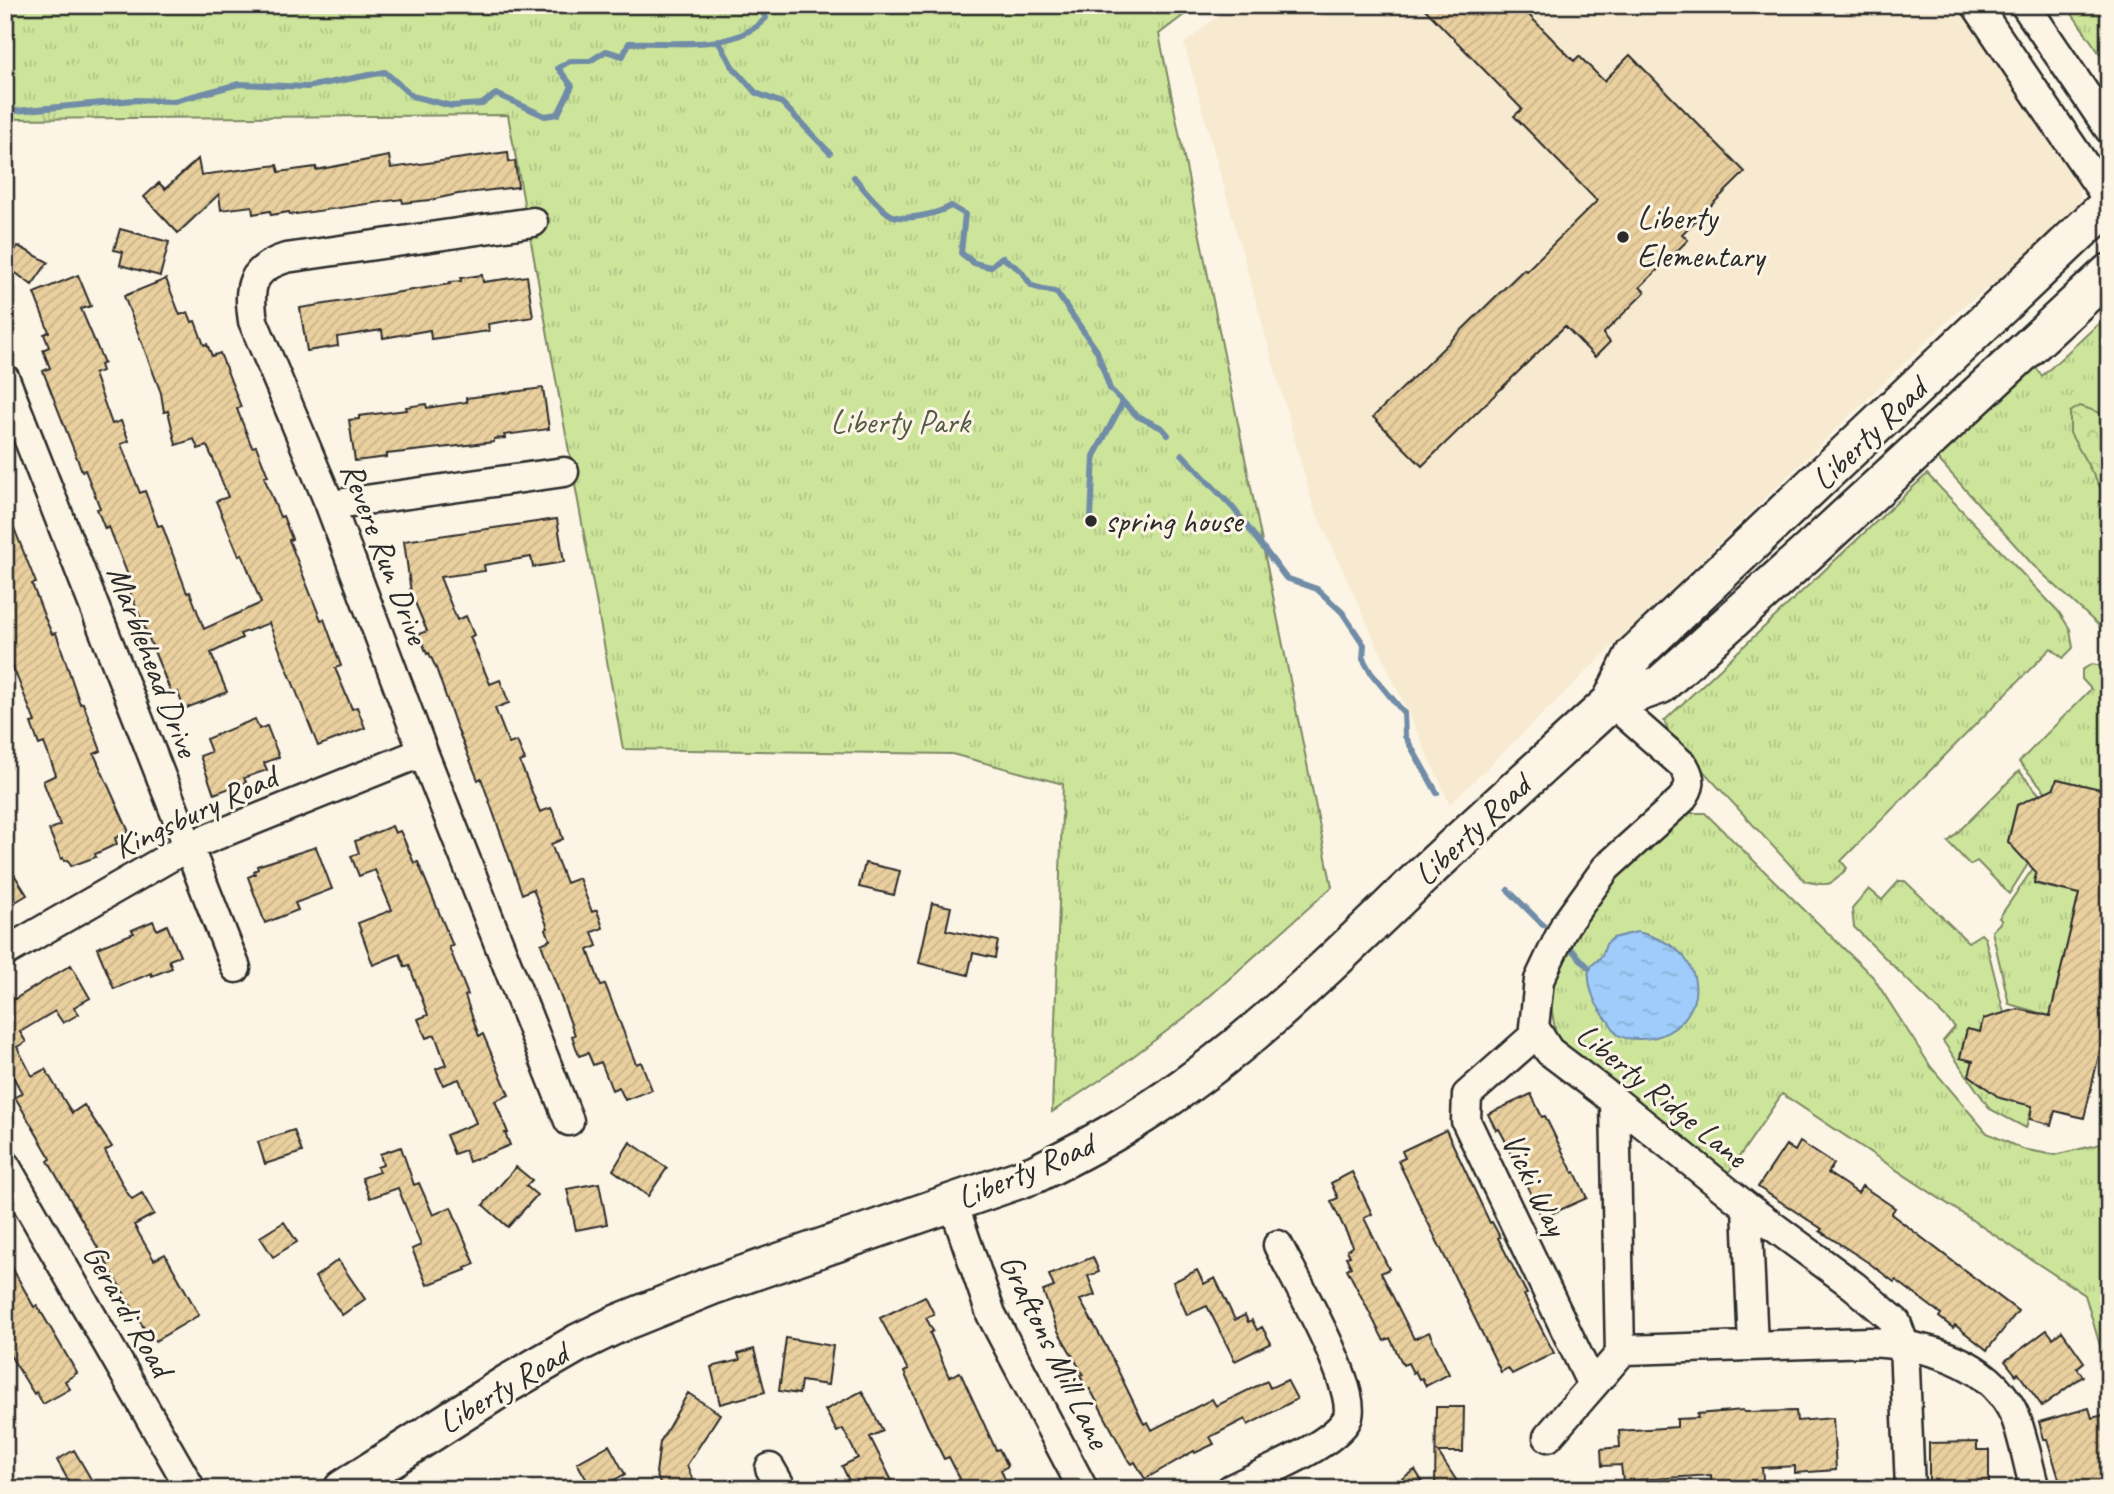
<svg xmlns="http://www.w3.org/2000/svg" width="2114" height="1494" font-family="Caveat,sans-serif">
  <style>
    .built { fill: #f7ead0 }
    .grass { fill: url(#grass-tufts); stroke: #7c8863; stroke-width: 2 }
    .forest { fill: url(#forest-crowns); stroke: #7c8863; stroke-width: 2 }
    .water { fill: url(#water-ripples); stroke: #718ca7; stroke-width: 2 }
    .lines { fill: none; stroke-linecap: round; stroke-linejoin: round }
    .stream { stroke: #718ca7; stroke-width: 6 }
    .building { fill: url(#building-hatch); stroke: #2b2b2b; stroke-width: 2 }
    .minor-casing { stroke: #2b2b2b; stroke-width: 33 }
    .major-casing { stroke: #2b2b2b; stroke-width: 42 }
    .minor { stroke: #fcf5e5; stroke-width: 28 }
    .major { stroke: #fcf5e5; stroke-width: 37 }
    .poi-dot { fill: #2b2b2b; stroke: #fcf5e5; stroke-width: 2.5 }
    .labels { text-anchor: middle; dominant-baseline: central; stroke-width: 6; stroke-linejoin: round; paint-order: stroke }
    .poi-label { font-size: 33px; fill: #2b2b2b; stroke: #fcf5e5; text-anchor: start }
    .park-label { font-size: 33px; fill: #545a47; stroke: #fcf5e5 }
    .street-label { font-size: 33px; fill: #2b2b2b; stroke: #fcf5e5 }
  </style>
  <defs>
    <pattern id="grass-tufts" width="24" height="20" patternUnits="userSpaceOnUse" patternTransform="scale(1.75)"><rect width="24" height="20" fill="#cde59b"/><path d="M3 7l-1-3M5 7V3M7 7l1-3M15 17l-1-3M17 17v-4M19 17l1-3" fill="none" stroke="#b0c586"/></pattern>
    <pattern id="forest-crowns" width="20" height="18" patternUnits="userSpaceOnUse" patternTransform="scale(1.75)"><rect width="20" height="18" fill="#cde59b"/><path d="M2 6a3 3 0 1 1 6 0M12 15a3 3 0 1 1 6 0" fill="none" stroke="#b0c586"/></pattern>
    <pattern id="water-ripples" width="26" height="14" patternUnits="userSpaceOnUse" patternTransform="scale(1.75)"><rect width="26" height="14" fill="#9fccfa"/><path d="M2 4q2-2 4 0t4 0M15 11q2-2 4 0t4 0" fill="none" stroke="#89afd6"/></pattern>
    <pattern id="building-hatch" width="6" height="6" patternUnits="userSpaceOnUse" patternTransform="scale(1.75)"><rect width="6" height="6" fill="#ead09f"/><path d="M-1 1l2-2M0 6l6-6M5 7l2-2" fill="none" stroke="#c9b389"/></pattern>
  </defs>
  <rect width="100%" height="100%" fill="#fcf5e5"/>
  <filter id="ink" filterUnits="userSpaceOnUse"><feTurbulence type="fractalNoise" baseFrequency=".0143" numOctaves="2"/><feDisplacementMap in="SourceGraphic" scale="14" xChannelSelector="R" yChannelSelector="G"/><feConvolveMatrix kernelMatrix="1 2 1 2 8 2 1 2 1" color-interpolation-filters="sRGB"/></filter>
  <g filter="url(#ink)">
    <!-- built -->
    <path class="built" d="M1230,5H1958L2077,178L2081,198L2075,220L1958,311L1450,804L1313,506L1184,44Z"/>
    <!-- grass -->
    <path class="grass" d="M5,5H1197L1159,34L1332,887L1192,1012L1115,1070L1052,1112L1063,784L952,754L623,749L508,115L5,119Z
      M2066,5H2109V67Z
      M2109,314V635L2033,565L1938,459L2034,364L2042,376Z
      M1927,474L2058,611L2070,629L2073,648L2063,658L2051,648L1841,861L1847,868C1832,886 1828,887 1805,881L1670,735L1664,721Z
      M2092,664L2107,667L2109,686L2105,689L2109,694V791L2057,779L2053,794L2046,792L2019,762L2091,689L2082,679V670Z
      M2019,771L2040,795L2017,805L2008,841L2028,864L2009,894L1977,861L1970,865L1948,842Z
      M1689,813H1705L1873,977L1931,1067L1987,1133L2022,1149L2055,1155L2109,1142V1376L2085,1295L1782,1094L1724,1179L1585,1069L1556,1035L1550,1000L1559,963L1590,908L1613,872Z
      M2034,867H2037L2034,884L2079,894L2050,1016L2009,1004L1992,931L2002,921L1999,918Z
      M1899,881H1905L1968,942L1981,934L1985,938L2004,1013L1983,1019L1980,1032L1967,1029L1960,1057L1973,1061L1969,1075L2032,1106L2026,1128L1990,1109L1943,1041L1955,1027L1854,927L1852,909L1869,889L1882,900Z"/>
    <!-- forest -->
    <path class="forest" d="M2080,406L2101,413L2109,438V503L2070,433V412Z"/>
    <!-- water -->
    <path class="water" d="M1637,932C1652,935 1674,944 1684,957C1713,994 1683,1040 1639,1039C1633,1039 1624,1039 1618,1035C1615,1032 1612,1026 1609,1022C1596,1008 1587,988 1589,968L1602,956L1606,944L1613,938Z"/>
    <g class="lines">
      <!-- stream -->
      <path class="stream" d="M718,40L732,66L756,93L782,103L830,153
        M5,112L134,100L174,101L239,84L307,87L385,72L412,96L452,106L482,104L496,94L545,116L558,114L572,86L558,68L570,61H590L606,51L623,56L629,43C673,41 733,53 766,18L759,5
        M854,177C863,188 881,211 893,216C908,221 939,213 951,206L965,214L961,253L974,263L990,267L1002,257L1020,270L1032,286L1057,293L1097,351L1110,389L1137,416L1162,428L1168,435
        M1182,454L1234,509L1286,578L1317,589L1342,612L1364,645L1363,659L1371,673L1404,713L1405,736L1437,793
        M1091,518L1094,456L1123,402
        M1508,890L1543,925
        M1573,951L1589,968"/>
    </g>
    <!-- building -->
    <path class="building" d="M1421,5H1519L1574,61L1579,56L1604,81L1630,55L1745,172L1682,234L1688,240L1640,287L1645,292L1603,334L1610,342L1595,357L1565,326L1422,466L1373,417L1524,269L1526,271L1597,201L1514,116L1522,109Z
      M508,152L509,162L515,161L518,187L458,194L430,200L403,203L402,199L290,215L289,212L271,215L270,211L253,214L252,206L221,210L219,194L178,233L144,197L159,183L165,189L198,159L201,175L277,165L279,172L316,167V170L389,156L391,168Z
      M120,229L169,242L160,276L120,265L123,252L114,250Z
      M18,246L48,262L32,285L5,265Z
      M78,275L91,306L81,309L104,363L100,365L102,371L94,374L112,424L121,421L129,441L121,444L140,493L145,491L158,526L162,525L187,593L190,592L204,629L261,603L242,554L239,556L216,501L228,497L213,459L207,446L198,449L194,439L176,445L168,411L164,412L161,393L124,296L166,279L180,315L188,312L192,322L195,321L204,345L207,344L212,356L220,353L241,407L237,409L252,447L256,446L268,476L264,477L280,517L283,516L292,539L289,540L321,620L324,619L341,666L335,668L352,709L357,707L365,728L318,746L269,623L240,634L242,638L211,653L227,692L184,709L178,692L172,695L125,580L129,578L109,527L105,529L97,509L100,508L85,470L82,471L43,371L50,368L43,350L49,347L44,334L49,332L34,293Z
      M482,275L483,282L527,276L533,317L488,324L489,331L431,339L430,330L383,338L382,330L337,337L338,346L307,351L300,308L450,284L449,282L461,281V278Z
      M543,388L549,429L504,435L505,438L494,439V442L387,454V457L355,461L349,420L359,419V416L407,410L406,407L426,404L427,408L467,402L466,398Z
      M6,508L36,583L32,584L45,618L52,634L56,633L80,704L83,703L101,751L94,754L129,832L115,838L117,844L95,854L96,857L71,866L68,860L64,861L63,858L61,859L49,830L60,825L43,781L56,775L44,743L39,745L31,723L35,722L7,652L11,650L5,635Z
      M557,519L564,562L533,567L531,557L484,565L485,571L440,577L457,620L466,616L474,635L470,637L490,684L500,680L509,703L495,708L509,744L517,741L525,760L520,762L540,812L551,808L556,818L563,839L551,844L566,883L579,878L592,912L597,910L603,928L592,932L597,946L588,950L601,986L605,984L636,1064L641,1062L652,1090L625,1100L619,1087L612,1090L601,1062L593,1065L588,1053L579,1056L572,1036L575,1035L541,944L550,940L546,929L548,928L533,889L522,894L481,778L478,780L455,723L436,668L429,653L427,654L419,634L427,631L411,593L404,541Z
      M255,719L259,729L267,726L279,757L264,763L267,770L244,778L246,782L214,794L200,756L211,752L206,739Z
      M2057,779L2109,791V1013L2084,1118L2055,1111L2051,1125L2030,1119L2032,1106L2000,1098L1985,1087L1969,1075L1973,1061L1960,1058L1967,1029L1980,1032L1983,1019L2018,1009L2050,1016L2079,894L2034,883L2036,872L2008,842L2017,805L2054,788Z
      M392,826L395,833L400,831L402,835L414,863L418,862L453,946L449,947L468,995L465,996L479,1036L483,1034L509,1095L495,1101L508,1133H505L510,1145L469,1162L465,1150L454,1154L446,1135L476,1123L459,1079L443,1085L436,1069L446,1065L435,1035L426,1038L418,1019L428,1015L409,965L405,967L400,954L373,965L358,923L392,910L375,870L359,876L351,856L359,853L355,841Z
      M316,847L332,889L295,903L298,910L265,923L248,877L255,874L254,871L258,869L257,866Z
      M5,860L27,895L5,908Z
      M865,863L900,871L894,895L859,887Z
      M932,903L951,907L946,930L998,941L995,958L973,953L968,975L919,963Z
      M153,921L157,930L167,925L180,956L169,960L172,968L152,976L151,973L114,989L97,948L134,933L132,930Z
      M71,965L90,998L74,1007L79,1014L63,1023L55,1011L20,1032L26,1042L17,1047L32,1076L45,1069L72,1113L84,1105L112,1147L105,1151L126,1191L132,1199L142,1193L154,1214L134,1225L154,1260L165,1254L199,1315L155,1341L148,1328L145,1330L48,1161L51,1159L15,1097L22,1093L5,1062V1005Z
      M1531,1094L1542,1117L1545,1116L1573,1173L1575,1172L1587,1198L1542,1218L1526,1184L1524,1185L1504,1138L1499,1129L1496,1130L1488,1114Z
      M294,1130L302,1152L265,1164L258,1142Z
      M1446,1130L1490,1223L1492,1222L1500,1237L1498,1238L1527,1294L1524,1295L1554,1353L1512,1374L1508,1368L1501,1372L1398,1161L1405,1158L1402,1151Z
      M630,1142L667,1168L648,1196L613,1170Z
      M1800,1142L1834,1164L1828,1173L1858,1193L1862,1186L1895,1208L1891,1214L2018,1311L1987,1350L1955,1325L1953,1328L1939,1317L1941,1314L1896,1280L1894,1282L1869,1263L1820,1231L1822,1229L1758,1187L1786,1145L1795,1151Z
      M401,1147L414,1185L419,1183L433,1215L451,1207L475,1264L465,1268L466,1270L427,1285L412,1249L421,1245L398,1188L370,1198L362,1178L379,1172L377,1167L383,1165L380,1154Z
      M516,1167L532,1180L526,1186L537,1195L508,1227L483,1205Z
      M1352,1172L1372,1214L1364,1218L1389,1269L1381,1273L1414,1339L1429,1332L1449,1374L1426,1386L1422,1378L1419,1379L1415,1371L1413,1373L1408,1363L1403,1365L1390,1338L1384,1341L1347,1269L1351,1267L1346,1257L1350,1256L1347,1250L1353,1246L1331,1201L1338,1198L1331,1183Z
      M599,1183L607,1224L576,1230L567,1189Z
      M284,1222L297,1242L273,1257L260,1237Z
      M5,1255L34,1307L37,1305L77,1373L65,1381L70,1389L43,1404L36,1392L34,1394L5,1347Z
      M1093,1257L1099,1272L1088,1276L1095,1295L1080,1300L1106,1346L1144,1424L1148,1422L1152,1430L1212,1399L1216,1406L1267,1381L1270,1388L1287,1380L1297,1399L1248,1425L1245,1419L1210,1437L1214,1444L1195,1453L1194,1451L1145,1479L1135,1462L1132,1464L1127,1458L1090,1389L1087,1390L1080,1375L1083,1374L1058,1331L1043,1291L1054,1287L1049,1275Z
      M338,1260L365,1299L342,1315L315,1277Z
      M1197,1270L1204,1284L1215,1278L1235,1320L1245,1315L1248,1322L1252,1320L1257,1330L1262,1327L1271,1343L1235,1361L1207,1306L1187,1315L1173,1282Z
      M925,1296L934,1314L926,1318L933,1331L930,1333L949,1377L960,1372L996,1450L999,1449L1008,1466L1001,1470L1007,1484L997,1489H965L949,1457L944,1459L927,1425L904,1372L908,1370L880,1318Z
      M2047,1330L2053,1338L2062,1331L2084,1362L2077,1368L2083,1376L2042,1406L2018,1373L2016,1375L2005,1361Z
      M786,1338L833,1346L828,1385L801,1381L799,1394L779,1391Z
      M754,1349L765,1392L720,1404L711,1367L740,1360L738,1354Z
      M862,1391L883,1431L870,1437L896,1489H853L842,1466L858,1458L843,1429L837,1432L825,1410Z
      M688,1393L720,1414L687,1465L696,1489H662L656,1473L660,1442Z
      M1436,1407H1464L1463,1452H1438L1462,1489H1435Z
      M2089,1408L2092,1418L2103,1415L2109,1436V1489H2062L2047,1439H2044L2039,1422Z
      M1743,1410L1744,1412L1796,1411L1797,1421L1833,1418L1836,1470L1795,1473V1466L1762,1468L1764,1489H1712L1711,1475L1623,1481L1621,1465L1602,1466L1601,1449L1620,1447L1619,1431L1677,1427V1419L1698,1418L1697,1414Z
      M1977,1442V1450H1989V1489H1929V1443Z
      M609,1445L625,1474L607,1484L610,1489H592L577,1463Z
      M74,1450L91,1479L73,1489L57,1460Z
      M1415,1470L1427,1489H1386Z"/>
    <g class="lines">
      <!-- minor casing -->
      <g class="minor-casing">
        <path id="minor" d="M1976,5L2109,201
          M2025,5L2109,129
          M533,222L286,258C250,269 248,287 253,321L330,505L423,752L569,1121
          M5,379L236,968
          M330,505L564,472
          M1611,702L1684,766C1692,780 1691,787 1681,800L1606,868L1565,925L1539,980L1534,1027L1549,1051L1615,1101L1747,1207L1854,1286L1896,1322L1904,1344L1910,1489
          M5,952L187,847L423,752
          M1537,1033L1467,1095L1466,1121L1592,1385
          M1615,1101L1620,1354
          M5,1165L191,1489
          M953,1203L991,1314L1083,1489
          M1747,1207L1753,1346
          M1548,1437L1620,1354L1626,1350L1870,1342C1925,1345 1990,1360 2015,1416C2024,1439 2028,1465 2035,1489
          M770,1468L782,1489
          M1231,1489C1262,1473 1328,1448 1346,1421C1364,1397 1292,1274 1278,1245"/>
      </g>
      <!-- major casing -->
      <g class="major-casing">
        <path id="major" d="M1611,702L1660,685L1807,553L2109,273
          M343,1489L507,1384L578,1343L617,1324L711,1286L1035,1174C1071,1156 1108,1137 1142,1115C1247,1049 1335,959 1424,874C1486,816 1549,759 1611,702L1634,655L2109,204"/>
      </g>
      <!-- minor -->
      <use href="#minor" class="minor"/>
      <!-- major -->
      <use href="#major" class="major"/>
    </g>
  </g>
  <!-- markers -->
  <g class="poi-dot">
    <circle cx="1623" cy="237" r="7"/>
    <circle cx="1091" cy="521" r="7"/>
  </g>
  <g class="labels">
    <!-- poi labels -->
    <g class="poi-label">
      <text x="1637" y="218">Liberty<tspan x="1637" dy="38">Elementary</tspan></text>
      <text x="1105" y="521">spring house</text>
    </g>
    <!-- park labels -->
    <g class="park-label">
      <text x="900" y="422">Liberty Park</text>
    </g>
    <!-- street labels -->
    <g class="street-label">
      <text transform="translate(1869 434) rotate(-44)">Liberty Road</text>
      <text transform="translate(385 553) rotate(69)">Revere Run Drive</text>
      <text transform="translate(153 661) rotate(69)">Marblehead Drive</text>
      <text transform="translate(195 812) rotate(-25)">Kingsbury Road</text>
      <text transform="translate(1472 830) rotate(-43)">Liberty Road</text>
      <text transform="translate(1662 1095) rotate(39)">Liberty Ridge Lane</text>
      <text transform="translate(1025 1171) rotate(-23)">Liberty Road</text>
      <text transform="translate(1535 1184) rotate(64)">Vicki Way</text>
      <text transform="translate(128 1310) rotate(60)">Gerardi Road</text>
      <text transform="translate(1055 1351) rotate(64)">Graftons Mill Lane</text>
      <text transform="translate(503 1388) rotate(-31)">Liberty Road</text>
    </g>
  </g>
  <!-- margin -->
  <rect width="2114" height="1494" fill="none" stroke="#fcf5e5" stroke-width="28"/>
  <rect x="14" y="14" width="2086" height="1466" fill="none" stroke="#2b2b2b" stroke-width="2.5" filter="url(#ink)"/>
</svg>
